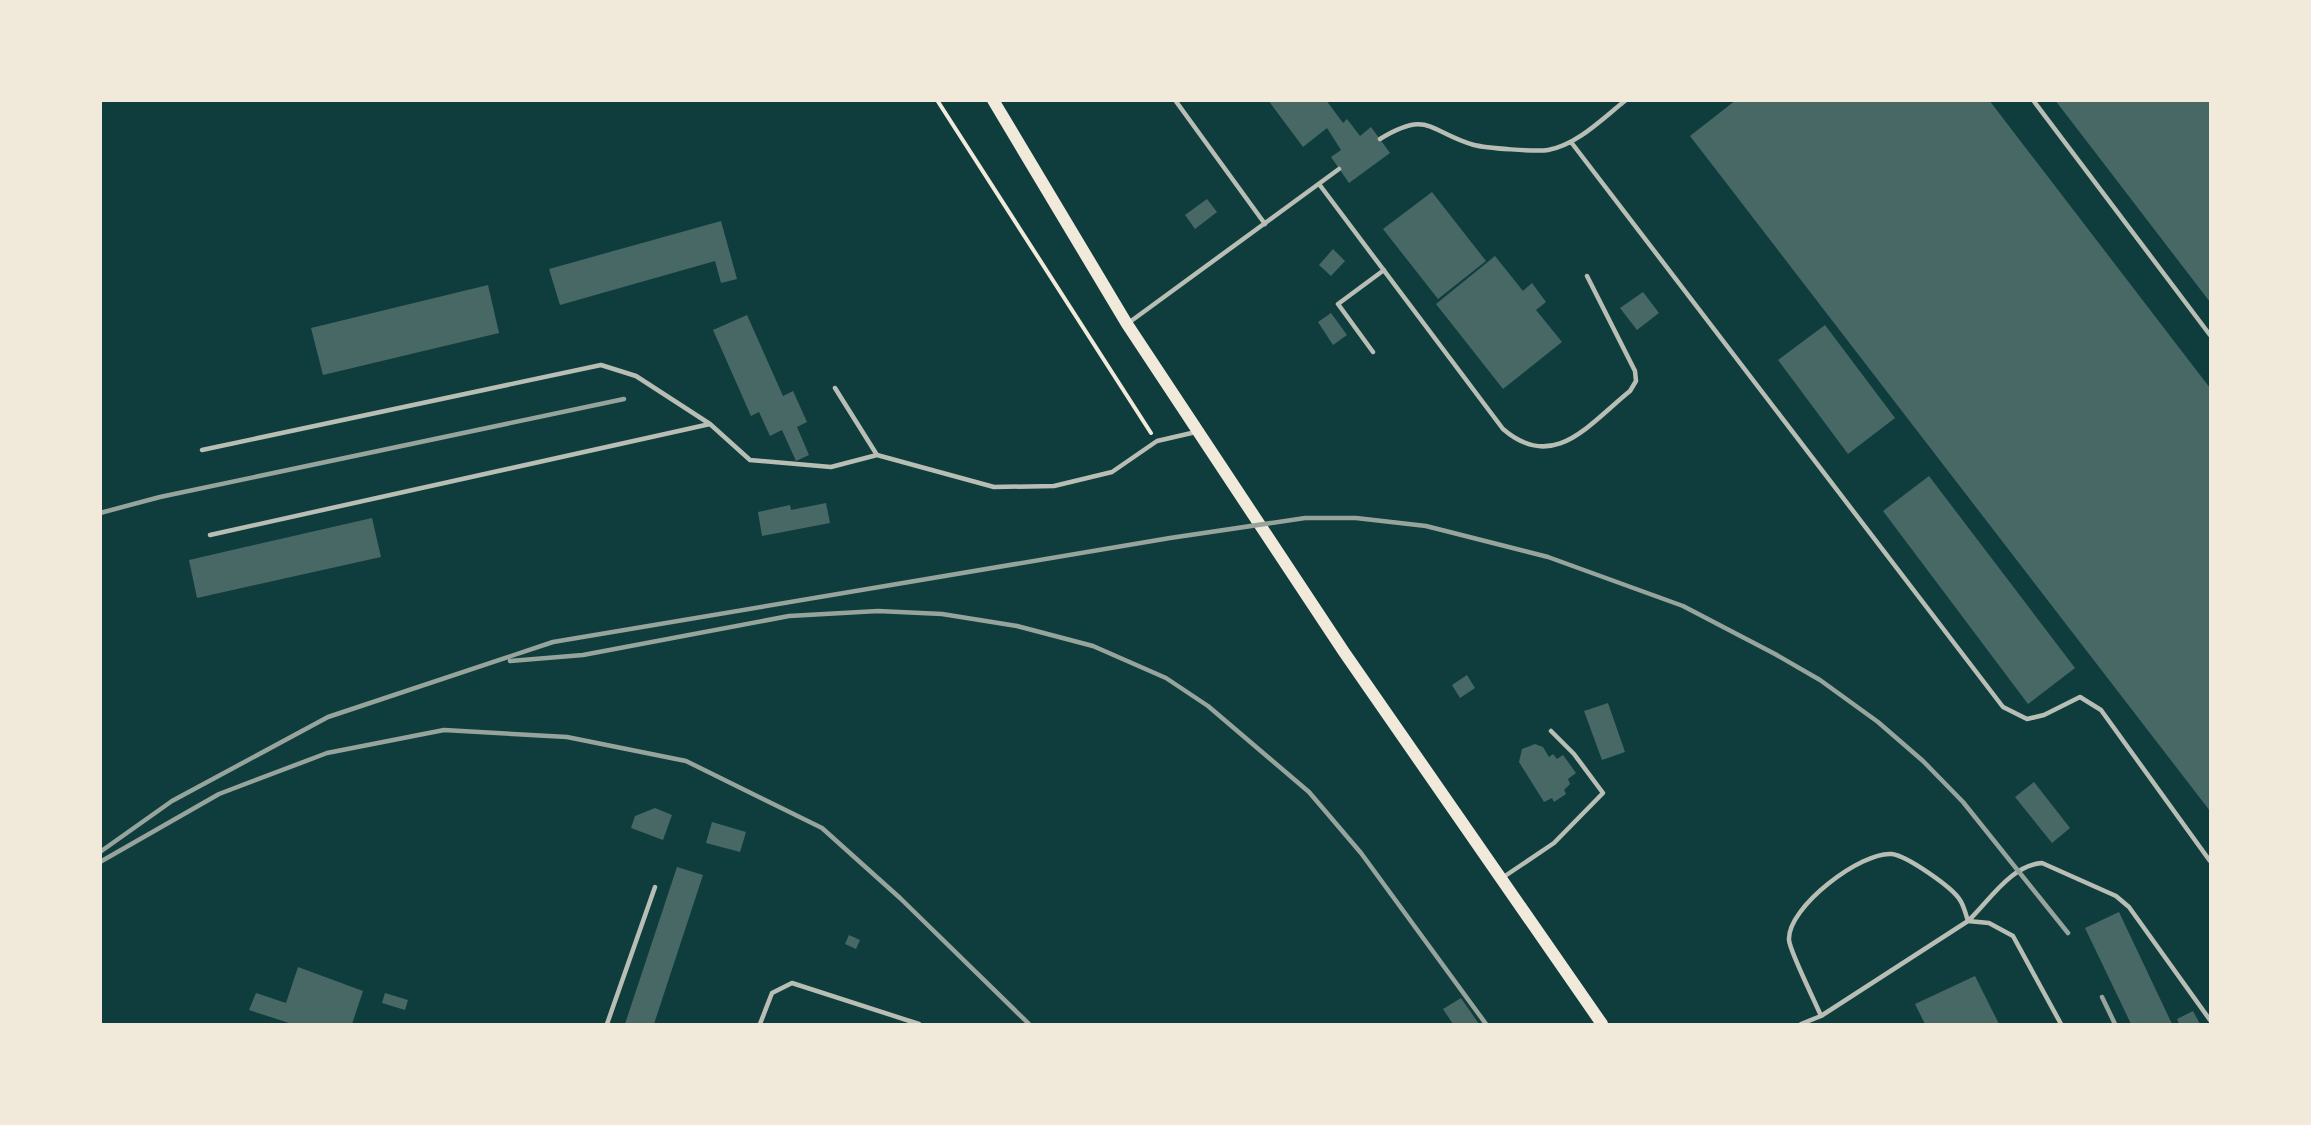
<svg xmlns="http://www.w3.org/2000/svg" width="2311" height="1125" font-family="'Source Sans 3',sans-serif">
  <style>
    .building { fill: #486865 }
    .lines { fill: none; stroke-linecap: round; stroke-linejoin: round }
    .path { stroke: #f1e9da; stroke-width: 4 }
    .service { stroke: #b8beb3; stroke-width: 4.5 }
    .secondary { stroke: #f1e9da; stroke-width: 12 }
    .rail { stroke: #97a49c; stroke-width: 4.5 }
  </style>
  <rect width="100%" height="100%" fill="#0f3d3e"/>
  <!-- building -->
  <path class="building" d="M1268,100H1326L1343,123L1347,119L1360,136L1371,127L1390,153L1349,183L1331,157L1341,150L1327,128L1303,147Z
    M1736,100H1989L2210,388V811L1690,136Z
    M2055,100H2210V302Z
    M1432,192L1486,261L1438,299L1383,229Z
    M1207,199L1217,212L1195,229L1185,215Z
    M721,221L737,279L721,283L715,261L560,305L549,269Z
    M1333,249L1345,261L1331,276L1319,265Z
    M1495,256L1523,291L1532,283L1546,302L1536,310L1562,342L1503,389L1436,304Z
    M488,285L499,333L323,375L311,328Z
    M1643,292L1659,313L1637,330L1620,308Z
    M1331,313L1347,335L1333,345L1318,322Z
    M747,315L783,396L793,391L807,422L797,427L809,455L796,461L782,430L770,436L759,412L751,416L713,330Z
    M1825,325L1895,418L1848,454L1778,360Z
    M1929,476L2075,668L2028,704L1883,511Z
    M826,503L830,523L762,536L758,512L790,505L791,510Z
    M372,518L381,557L197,598L189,560Z
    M1467,675L1475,688L1460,698L1452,685Z
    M1608,703L1625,752L1602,760L1584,711Z
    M1535,744L1543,747L1549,757L1553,754L1557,759L1563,755L1576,773L1568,779L1570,784L1564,790L1566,794L1554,802L1552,798L1544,802L1519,762L1522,749Z
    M2034,782L2070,828L2052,843L2015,797Z
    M655,808L672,815L663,840L631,828L635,816Z
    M712,822L746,832L740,852L706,843Z
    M677,867L703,875L654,1024H625Z
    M2119,912L2172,1024H2131L2085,928Z
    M849,935L860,940L856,949L845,944Z
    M298,967L363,991L352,1024H292L249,1010L256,993L286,1003Z
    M1975,976L1999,1024H1925L1915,1004Z
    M385,993L408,1000L405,1010L382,1003Z
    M1461,998L1479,1024H1453L1443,1009Z
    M2193,1011L2200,1024H2179L2177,1019Z"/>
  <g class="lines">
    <!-- path -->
    <path class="path" d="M937,100L1151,433"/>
    <!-- service -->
    <path class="service" d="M1175,100L1265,224
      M2033,100L2210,335
      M1380,139C1429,109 1429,132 1474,145C1485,148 1537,152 1548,150C1577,145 1603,118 1626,100
      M1571,142L2003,707L2027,719L2044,715L2080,697L2101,710L2210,861
      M1319,184L1503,429C1554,473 1589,424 1630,391L1636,381L1635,371L1587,276
      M1127,324L1339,169
      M1373,352L1338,304L1384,270
      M835,388L877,455
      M202,450L601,365L636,376L710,424L750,460L831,467L877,455L994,487L1054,486L1112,472L1157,441L1196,432
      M210,535L710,424
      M1502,878L1554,843L1603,793L1574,754L1551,731
      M607,1024L655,887
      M760,1024L772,993L792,983L919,1024
      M1801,1024L1821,1016L1968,921C1966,915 1964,906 1960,900C1952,887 1907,856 1892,854C1862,851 1787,907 1789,940C1790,952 1815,1001 1821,1016
      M2061,1024L2013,936L1989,923L1968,921C1989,901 2011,865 2042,863L2116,896L2129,907L2210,1020"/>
    <!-- secondary -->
    <path class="secondary" d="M993,100L1127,324L1344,652L1602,1024"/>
    <!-- rail -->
    <path class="rail" d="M100,513L160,497L624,399
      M510,661L583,655L789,616L878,611L942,614L1017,626L1093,646L1166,678L1208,706L1309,792L1361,853L1486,1024
      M100,852L172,801L328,717L553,642L1170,538L1305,518H1356L1426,526L1548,557L1683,606L1775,654L1820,680L1878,722L1923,761L1963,802L2068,933
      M100,862L219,794L327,753L444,730L567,737L686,761L822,828L900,898L1029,1024
      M2102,997L2115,1024"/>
  </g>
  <!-- border -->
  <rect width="2311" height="1125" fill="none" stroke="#f1e9da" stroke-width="204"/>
</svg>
